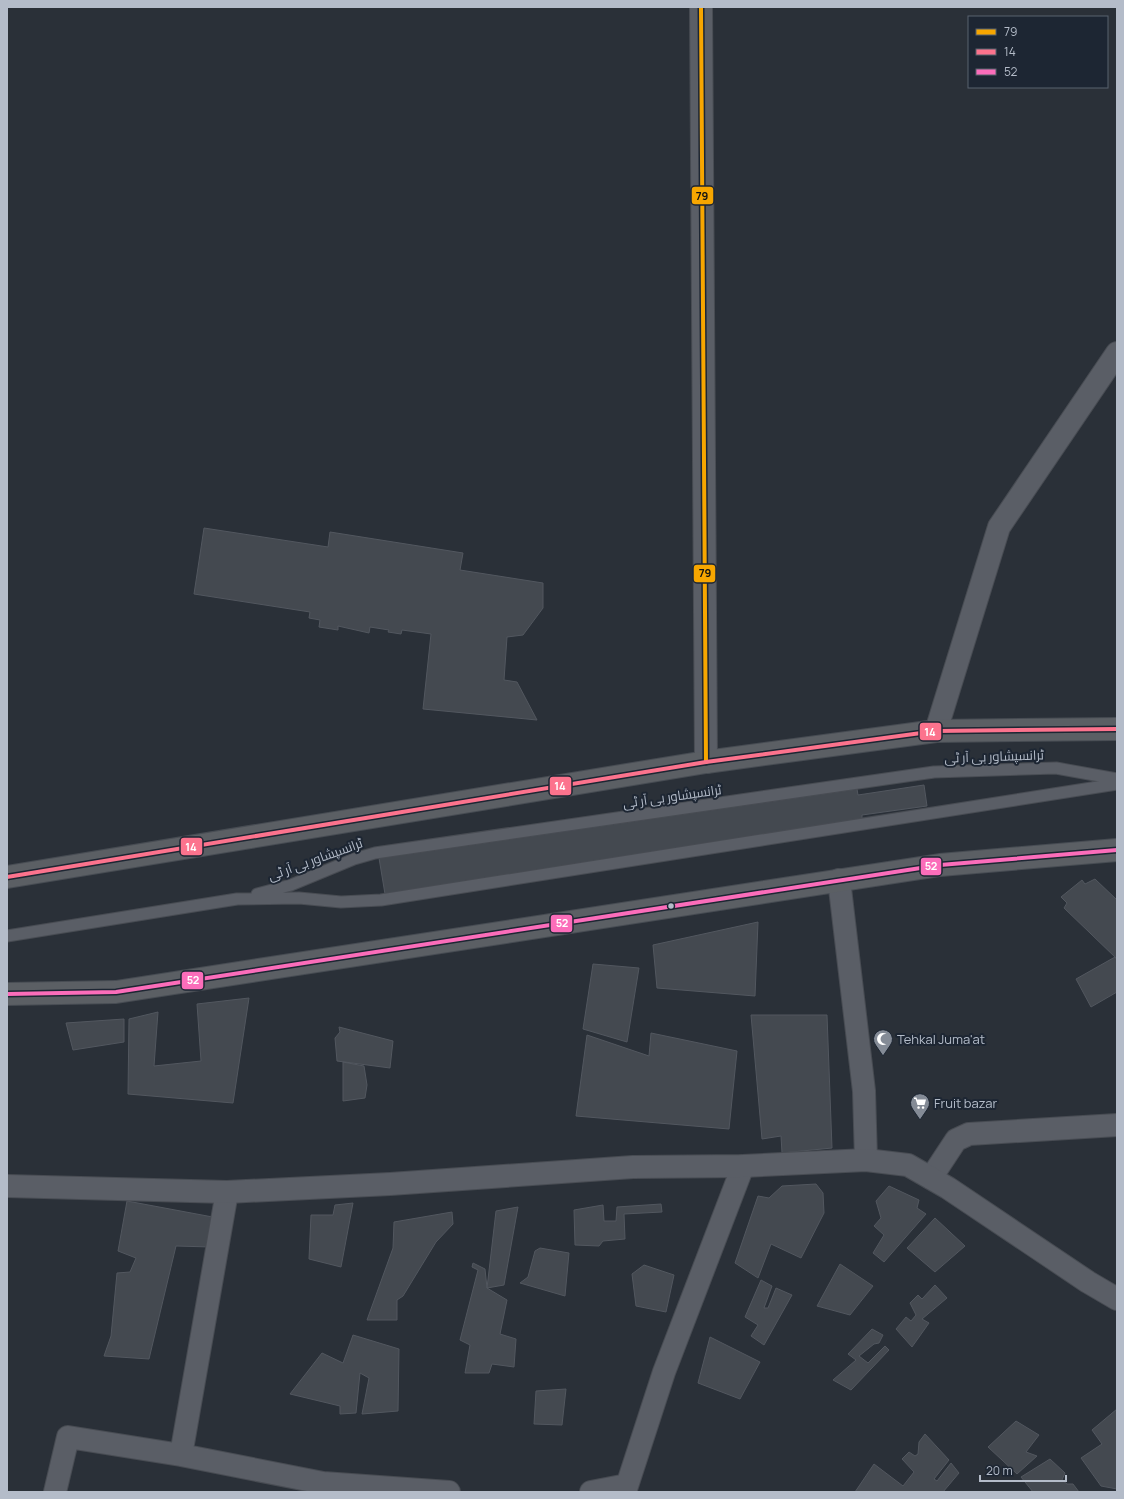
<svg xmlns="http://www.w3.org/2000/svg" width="1124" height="1499" font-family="Manrope,Cairo,sans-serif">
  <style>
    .building { fill: #444950; stroke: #52575f }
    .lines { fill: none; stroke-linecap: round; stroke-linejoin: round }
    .service-casing { stroke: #484c53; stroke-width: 13 }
    .minor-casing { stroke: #484c53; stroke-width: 24 }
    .tertiary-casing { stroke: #484c53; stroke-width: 24 }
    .trunk-casing { stroke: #474c53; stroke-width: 24 }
    .service { stroke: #5a5e66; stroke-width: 11 }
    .minor { stroke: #5a5e66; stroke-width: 22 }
    .tertiary { stroke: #5a5e66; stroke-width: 22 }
    .trunk { stroke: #5b5f64; stroke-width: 22 }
    .bus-1-casing { stroke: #1d2633; stroke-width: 7 }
    .bus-2-casing { stroke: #1d2633; stroke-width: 7 }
    .bus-3-casing { stroke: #1d2633; stroke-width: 7 }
    .bus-1 { stroke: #f7a600; stroke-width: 4 }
    .bus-2 { stroke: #fc738d; stroke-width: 4 }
    .bus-3 { stroke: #fb6dba; stroke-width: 4 }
    .bus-dot { fill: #b4bcc9; stroke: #1d2633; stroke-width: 1.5 }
    .labels { text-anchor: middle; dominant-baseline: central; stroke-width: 4; stroke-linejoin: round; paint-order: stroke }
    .street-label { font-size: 13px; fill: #b4bcc9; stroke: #1d2633 }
    .poi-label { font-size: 13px; fill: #b4bcc9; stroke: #1d2633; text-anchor: start }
    .line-badge { stroke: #1d2633; stroke-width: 1.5 }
    .badge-label { font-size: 11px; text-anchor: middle; font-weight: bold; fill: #fff }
    .pale-badge-label { font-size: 11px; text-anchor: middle; font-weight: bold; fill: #111 }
  </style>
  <rect width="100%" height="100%" fill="#2a3038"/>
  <!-- building -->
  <path class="building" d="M204,528L328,547L330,532L463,553L460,570L543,583V608L523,635L507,637L504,680L517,682L537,720L423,709L431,634L402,630L401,634L388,632L389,630L370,627L369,633L338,626V630L319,627L320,620L309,618L310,612L194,594Z
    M924,785L927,806L862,815V821L385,894L379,858L857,789L858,795Z
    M1095,879L1117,900V959L1064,908L1067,903L1061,897L1082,880L1085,884Z
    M758,922L755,996L657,988L653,945Z
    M1115,957L1117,960V992L1091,1007L1076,979Z
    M593,964L639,968L627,1042L583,1029Z
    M249,998L233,1103L128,1094L129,1019L158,1012L154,1066L201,1061L197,1004Z
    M751,1015H827L832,1148L782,1153L781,1136L762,1139Z
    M124,1019V1042L73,1050L66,1023Z
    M339,1027L393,1041L390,1068L337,1061L335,1038L340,1032Z
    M651,1033L737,1051L729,1129L576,1116L587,1035L649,1056Z
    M343,1062L364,1066L367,1085L365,1098L343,1101Z
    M816,1184L823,1193L824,1213L801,1258L771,1244L758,1278L735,1263L758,1196L769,1198L782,1186Z
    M889,1186L919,1200L917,1208L926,1214L884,1262L873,1253L884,1235L874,1226L881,1218L876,1201Z
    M127,1201L218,1218L211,1247L176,1246L149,1359L104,1356L111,1336L117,1273L130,1272L136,1258L118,1251Z
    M353,1203L341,1267L309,1259L311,1215H333L335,1205Z
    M661,1204L662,1212L624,1214L625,1239L603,1241L599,1246L575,1245L574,1210L603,1205L604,1221H616L617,1207Z
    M518,1207L504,1285L487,1288L496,1211Z
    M452,1212L453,1224L436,1242L403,1296L397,1300V1320H367L393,1248L394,1222Z
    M935,1218L965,1246L935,1272L907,1248Z
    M540,1248L569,1253L565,1296L520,1283L528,1277L535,1251Z
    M473,1263L485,1269L487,1288L507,1300L500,1334L516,1339L514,1367L492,1364L489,1373H465L470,1345L460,1340L478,1270L472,1267Z
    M840,1264L873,1286L850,1315L817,1306Z
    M644,1265L674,1275L666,1312L636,1306L632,1274Z
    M761,1280L772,1286L764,1308H768L776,1288L792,1295L764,1345L751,1336L758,1325L745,1317Z
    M935,1285L947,1298L922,1319L929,1323L912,1347L896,1329L906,1317L911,1321L916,1315L910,1303L918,1295L922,1299Z
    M872,1329L883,1335L879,1343L874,1344L859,1356L868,1363L885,1346L889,1350L851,1390L833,1380L856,1360L848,1354Z
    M353,1335L399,1349L398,1411L362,1414L369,1378L360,1373L356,1413L340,1414V1406L290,1394L322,1353L343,1363Z
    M710,1337L760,1362L740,1399L698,1383Z
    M566,1389L562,1425L534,1424L536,1391Z
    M1117,1409V1489L1101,1486L1081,1458L1102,1444L1092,1430Z
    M1016,1421L1039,1435L1026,1452L1037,1456L1017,1474L988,1447Z
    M925,1434L949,1460L934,1479L937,1481L951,1463L959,1473L943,1492H855L874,1464L903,1486L914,1472L902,1459L909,1452L915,1456L918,1454L919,1442Z
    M1050,1459L1065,1473L1062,1480L1067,1484H1073L1079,1492H1033L1021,1477Z"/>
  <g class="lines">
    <!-- service casing -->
    <g class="service-casing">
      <path id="service" d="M257,894L291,885L354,859L375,853L934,772L1056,768L1117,779
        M7,936L237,899L299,898L341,902L381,900L1117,784"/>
    </g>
    <!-- minor casing -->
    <g class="minor-casing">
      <path id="minor" d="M701,7L706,762
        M936,731L999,527L1117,353
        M839,880L864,1091L866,1160
        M931,1178L956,1140L969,1134L1117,1125
        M181,1455L227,1192
        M55,1492L68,1437L181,1455L323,1483L449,1492
        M591,1492L627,1485
        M625,1492L664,1372L743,1166"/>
    </g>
    <!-- tertiary casing -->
    <g class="tertiary-casing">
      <path id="tertiary" d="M7,1186L227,1192L390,1184L633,1167L743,1166L866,1160L908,1165L948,1188L1088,1282L1117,1299"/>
    </g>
    <!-- trunk casing -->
    <g class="trunk-casing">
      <path id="trunk" d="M7,877L706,762L936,731L1117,729
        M7,994L116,992L940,865L1117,850"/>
    </g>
    <!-- service -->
    <use href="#service" class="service"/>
    <!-- minor -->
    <use href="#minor" class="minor"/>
    <!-- tertiary -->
    <use href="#tertiary" class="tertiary"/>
    <!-- trunk -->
    <use href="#trunk" class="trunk"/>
    <!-- bus-1 casing -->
    <g class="bus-1-casing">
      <path id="bus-1" d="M701,7L706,762"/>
    </g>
    <!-- bus-2 casing -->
    <g class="bus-2-casing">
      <path id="bus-2" d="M7,877L706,762L936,731L1117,729"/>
    </g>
    <!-- bus-3 casing -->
    <g class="bus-3-casing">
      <path id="bus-3" d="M7,994L116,992L940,865L1117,850"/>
    </g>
    <!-- bus-1 -->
    <use href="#bus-1" class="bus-1"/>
    <!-- bus-2 -->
    <use href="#bus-2" class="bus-2"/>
    <!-- bus-3 -->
    <use href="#bus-3" class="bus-3"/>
  </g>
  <!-- icons -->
  <defs>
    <g id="mosque-pin" transform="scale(1)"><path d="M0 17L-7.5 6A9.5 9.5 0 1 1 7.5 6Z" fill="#848b96" stroke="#1d2633"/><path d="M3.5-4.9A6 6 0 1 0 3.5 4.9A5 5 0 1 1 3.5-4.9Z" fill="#fff"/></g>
    <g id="supermarket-pin" transform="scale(1)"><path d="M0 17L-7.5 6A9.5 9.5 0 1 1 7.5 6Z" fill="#848b96" stroke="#1d2633"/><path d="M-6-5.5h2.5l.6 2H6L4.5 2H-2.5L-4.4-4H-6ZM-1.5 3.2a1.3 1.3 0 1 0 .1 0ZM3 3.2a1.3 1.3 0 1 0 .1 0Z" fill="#fff"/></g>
  </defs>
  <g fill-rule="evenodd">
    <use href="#mosque-pin" x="883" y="1039"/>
    <use href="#supermarket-pin" x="920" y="1103"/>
  </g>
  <!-- markers -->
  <circle class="bus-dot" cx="671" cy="906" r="3.5"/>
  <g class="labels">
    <!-- street labels -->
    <g class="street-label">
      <text transform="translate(994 756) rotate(-2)">ٹرانسپشاور بی آر ٹی</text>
      <text transform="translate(672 796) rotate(-8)">ٹرانسپشاور بی آر ٹی</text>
      <text transform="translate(315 859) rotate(-20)">ٹرانسپشاور بی آر ٹی</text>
    </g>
    <!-- poi labels -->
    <g class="poi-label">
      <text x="897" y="1039">Tehkal Juma'at</text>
      <text x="934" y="1103">Fruit bazar</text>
    </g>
  </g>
  <g class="line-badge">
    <rect x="691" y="186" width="23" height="19" rx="4" fill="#f7a600"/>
    <rect x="693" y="564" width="23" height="19" rx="4" fill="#f7a600"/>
    <rect x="919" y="722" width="23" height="19" rx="4" fill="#fc738d"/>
    <rect x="549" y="776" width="23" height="20" rx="4" fill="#fc738d"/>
    <rect x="180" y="837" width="23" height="19" rx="4" fill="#fc738d"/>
    <rect x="920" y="857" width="22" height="19" rx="4" fill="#fb6dba"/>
    <rect x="550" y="914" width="23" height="19" rx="4" fill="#fb6dba"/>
    <rect x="181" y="971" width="23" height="19" rx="4" fill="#fb6dba"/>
  </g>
  <g class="badge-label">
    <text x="930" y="736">14</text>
    <text x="560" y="790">14</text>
    <text x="191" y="851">14</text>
    <text x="931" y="870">52</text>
    <text x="562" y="927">52</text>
    <text x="193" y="984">52</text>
  </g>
  <g class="pale-badge-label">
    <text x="702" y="200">79</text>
    <text x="705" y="577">79</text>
  </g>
  <!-- border -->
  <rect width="1124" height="1499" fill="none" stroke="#b4bcc9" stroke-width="16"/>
  <!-- legend -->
  <rect x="968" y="16" width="140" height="72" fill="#1d2633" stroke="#59626f"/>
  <rect x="976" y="29" width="20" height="6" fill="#f7a600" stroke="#59626f"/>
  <text x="1004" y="36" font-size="12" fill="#b4bcc9">79</text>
  <rect x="976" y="49" width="20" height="6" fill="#fc738d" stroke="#59626f"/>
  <text x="1004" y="56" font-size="12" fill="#b4bcc9">14</text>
  <rect x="976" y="69" width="20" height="6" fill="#fb6dba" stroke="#59626f"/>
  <text x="1004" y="76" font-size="12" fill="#b4bcc9">52</text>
  <!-- scale -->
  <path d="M980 1475v6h86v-6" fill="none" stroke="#b4bcc9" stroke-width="2"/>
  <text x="986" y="1475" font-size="12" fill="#b4bcc9" stroke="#1d2633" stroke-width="3" paint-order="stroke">20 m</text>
</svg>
